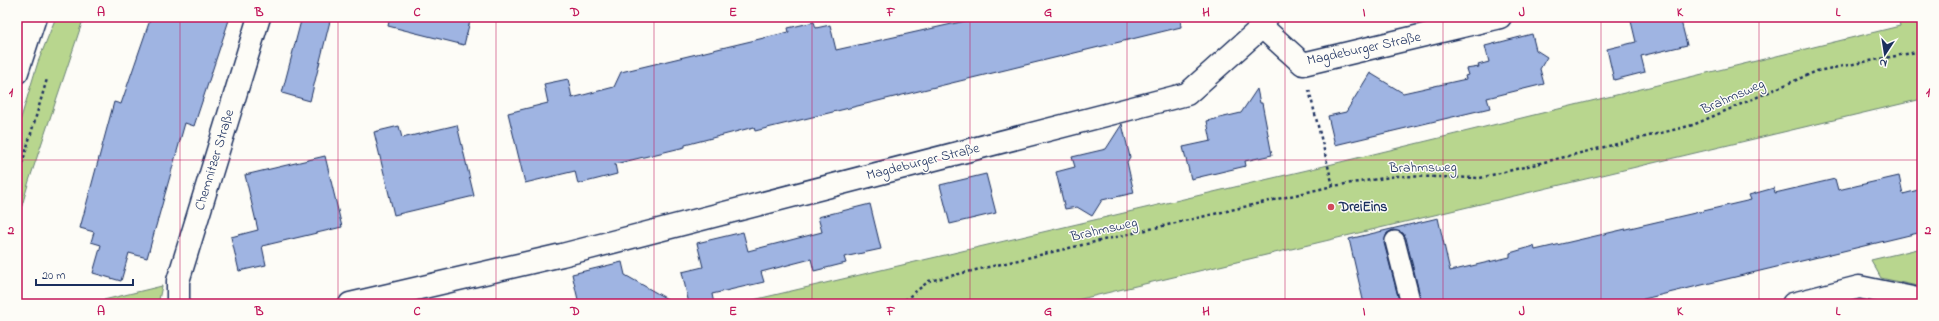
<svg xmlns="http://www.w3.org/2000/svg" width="1939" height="321" font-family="'Indie Flower',sans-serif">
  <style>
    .green { fill: #b8d68e; stroke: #6a8276 }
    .building { fill: #9fb4e2; stroke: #1b2f5e }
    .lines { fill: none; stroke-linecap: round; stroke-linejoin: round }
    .lane-casing { stroke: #1b2f5e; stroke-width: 22 }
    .street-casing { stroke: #1b2f5e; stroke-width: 25 }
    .secondary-casing { stroke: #1b2f5e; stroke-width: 25 }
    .path { stroke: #1b2f5e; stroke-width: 2.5; stroke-dasharray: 3 3; stroke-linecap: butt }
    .lane { stroke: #fdfcf7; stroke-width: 19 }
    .street { stroke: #fdfcf7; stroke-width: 22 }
    .secondary { stroke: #fdfcf7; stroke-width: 22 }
    .grid { fill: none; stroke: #c2185b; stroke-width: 1; stroke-opacity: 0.55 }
    .poi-dot { fill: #d1495b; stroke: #fdfcf7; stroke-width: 1.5 }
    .labels { text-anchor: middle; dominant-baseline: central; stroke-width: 3; stroke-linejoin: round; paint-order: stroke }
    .street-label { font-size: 14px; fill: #1b2f5e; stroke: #fdfcf7 }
    .poi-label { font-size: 14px; font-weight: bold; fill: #1b2f5e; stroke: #fdfcf7; text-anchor: start }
    .neatline { fill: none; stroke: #c2185b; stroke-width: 1.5 }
    .grid-label { font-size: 13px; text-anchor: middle; font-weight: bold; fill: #c2185b }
  </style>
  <rect width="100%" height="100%" fill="#fdfcf7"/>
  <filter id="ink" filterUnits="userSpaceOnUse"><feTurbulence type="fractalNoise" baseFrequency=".025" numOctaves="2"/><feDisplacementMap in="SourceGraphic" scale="8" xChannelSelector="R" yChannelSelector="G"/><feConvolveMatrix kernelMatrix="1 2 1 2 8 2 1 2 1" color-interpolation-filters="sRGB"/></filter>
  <g filter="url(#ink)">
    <!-- green -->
    <path class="green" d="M56,17H84L29,181L17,223V131L38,62Z
      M1898,17H1922V99L1060,304H736L1320,167L1900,26Z
      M1922,248V287L1881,278L1871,260Z
      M162,286L158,304H87Z"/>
    <!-- building -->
    <path class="building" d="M151,17H230L194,126L185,123L147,258L129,253L121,281L93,273L101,245L91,242L94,232L80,228L114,102L121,104Z
      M302,17H331L310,101L282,93Z
      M390,17H471L464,45L388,26Z
      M983,17H1180L1181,27L755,131L754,127L685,145V147L615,164L617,174L578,184L575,171L525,183L508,113L548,103L544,84L568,79L572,98L614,87L621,72L789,32L788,28L814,22L816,28L830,25L836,50Z
      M1630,17H1680L1687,45L1641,56L1645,72L1614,80L1607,49L1636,42Z
      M1532,34L1536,50L1547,57L1540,69L1544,84L1487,98L1490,108L1335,145L1328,116L1346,112L1370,73L1403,93L1466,79L1465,76L1468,75L1466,69L1479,67L1478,65L1489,62L1485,46Z
      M1257,89L1260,103H1262L1272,155L1245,161L1246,166L1191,179L1183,147L1211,141L1207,121L1241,113Z
      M1122,124L1130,157L1127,162L1134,193L1102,200L1092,216L1077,207L1065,209L1056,172L1075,167L1072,157L1106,149Z
      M457,125L474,196L394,215L374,132L399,126L402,138Z
      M325,156L342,227L262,246L266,265L239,271L231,237L258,230L245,175Z
      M986,174L996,213L950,224L940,185Z
      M1899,176L1903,194L1922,189V232L1623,304H1422L1406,238L1403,233L1393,230L1387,233L1384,243L1400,304H1364L1349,239L1438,218L1450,271L1510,257V253L1534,246L1535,250L1751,200L1749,195L1774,188L1775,193L1835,179L1838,190Z
      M870,204L881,249L844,257L846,263L814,271L811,259L761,272L764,282L712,294L714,304H689L682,272L703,267L697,243L743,232L748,251L822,232L818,217Z
      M622,262L625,275L676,304H579L572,274Z"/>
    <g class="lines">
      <!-- lane casing -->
      <g class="lane-casing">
        <path id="lane" d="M1395,241L1411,304"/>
      </g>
      <!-- street casing -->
      <g class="street-casing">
        <path id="street" d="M1262,27L1303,64L1500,17
          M178,304V281L259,17
          M350,304L562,255L1187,94L1262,27L1267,17
          M1793,304L1859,287L1922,300"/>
      </g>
      <!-- secondary casing -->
      <g class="secondary-casing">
        <path id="secondary" d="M17,72L35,17"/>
      </g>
      <!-- path -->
      <path class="path" d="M1309,90L1333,186
        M17,181L47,79
        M900,304L929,281L1333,186L1397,176L1480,178L1693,125L1817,71L1922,51"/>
      <!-- lane -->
      <use href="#lane" class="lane"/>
      <!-- street -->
      <use href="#street" class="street"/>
      <!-- secondary -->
      <use href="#secondary" class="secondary"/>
    </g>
  </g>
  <!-- grid -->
  <path class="grid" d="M180,17V304M338,17V304M496,17V304M654,17V304M812,17V304M970,17V304M1127,17V304M1285,17V304M1443,17V304M1601,17V304M1759,17V304M17,160H1922"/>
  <!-- markers -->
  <circle class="poi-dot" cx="1331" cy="207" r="4"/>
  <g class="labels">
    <!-- street labels -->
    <g class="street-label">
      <text transform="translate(1364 49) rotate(-12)">Magdeburger Straße</text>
      <text transform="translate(1733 97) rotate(-24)">Brahmsweg</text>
      <text transform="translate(215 160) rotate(-73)">Chemnitzer Straße</text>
      <text transform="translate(923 162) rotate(-14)">Magdeburger Straße</text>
      <text transform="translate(1423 168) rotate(-1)">Brahmsweg</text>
      <text transform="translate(1104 230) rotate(-13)">Brahmsweg</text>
    </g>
    <!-- poi labels -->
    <g class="poi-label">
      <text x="1339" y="207">DreiEins</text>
    </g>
  </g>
  <!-- margin -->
  <rect width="1939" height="321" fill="none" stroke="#fdfcf7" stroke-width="44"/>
  <!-- north arrow -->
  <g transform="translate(1885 54) rotate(192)" stroke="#fdfcf7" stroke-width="3" paint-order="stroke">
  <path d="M0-3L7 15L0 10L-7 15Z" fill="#1b2f5e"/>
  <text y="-6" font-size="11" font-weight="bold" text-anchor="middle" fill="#1b2f5e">N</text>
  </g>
  <!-- scale -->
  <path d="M36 279v6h97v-6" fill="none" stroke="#1b2f5e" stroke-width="2"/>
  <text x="42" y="279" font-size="12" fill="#1b2f5e" stroke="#fdfcf7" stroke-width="3" paint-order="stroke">20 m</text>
  <rect x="22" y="22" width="1895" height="277" class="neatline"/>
  <g class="grid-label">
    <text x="101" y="16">A</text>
    <text x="259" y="16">B</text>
    <text x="417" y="16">C</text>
    <text x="575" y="16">D</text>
    <text x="733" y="16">E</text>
    <text x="891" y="16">F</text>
    <text x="1048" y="16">G</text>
    <text x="1206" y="16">H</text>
    <text x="1364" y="16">I</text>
    <text x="1522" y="16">J</text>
    <text x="1680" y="16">K</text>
    <text x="1838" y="16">L</text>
    <text x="11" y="96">1</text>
    <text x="1928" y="96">1</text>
    <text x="11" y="234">2</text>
    <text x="1928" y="234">2</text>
    <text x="101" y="315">A</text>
    <text x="259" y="315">B</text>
    <text x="417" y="315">C</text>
    <text x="575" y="315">D</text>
    <text x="733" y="315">E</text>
    <text x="891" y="315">F</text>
    <text x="1048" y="315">G</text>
    <text x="1206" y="315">H</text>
    <text x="1364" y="315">I</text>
    <text x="1522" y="315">J</text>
    <text x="1680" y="315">K</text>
    <text x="1838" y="315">L</text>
  </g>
</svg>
